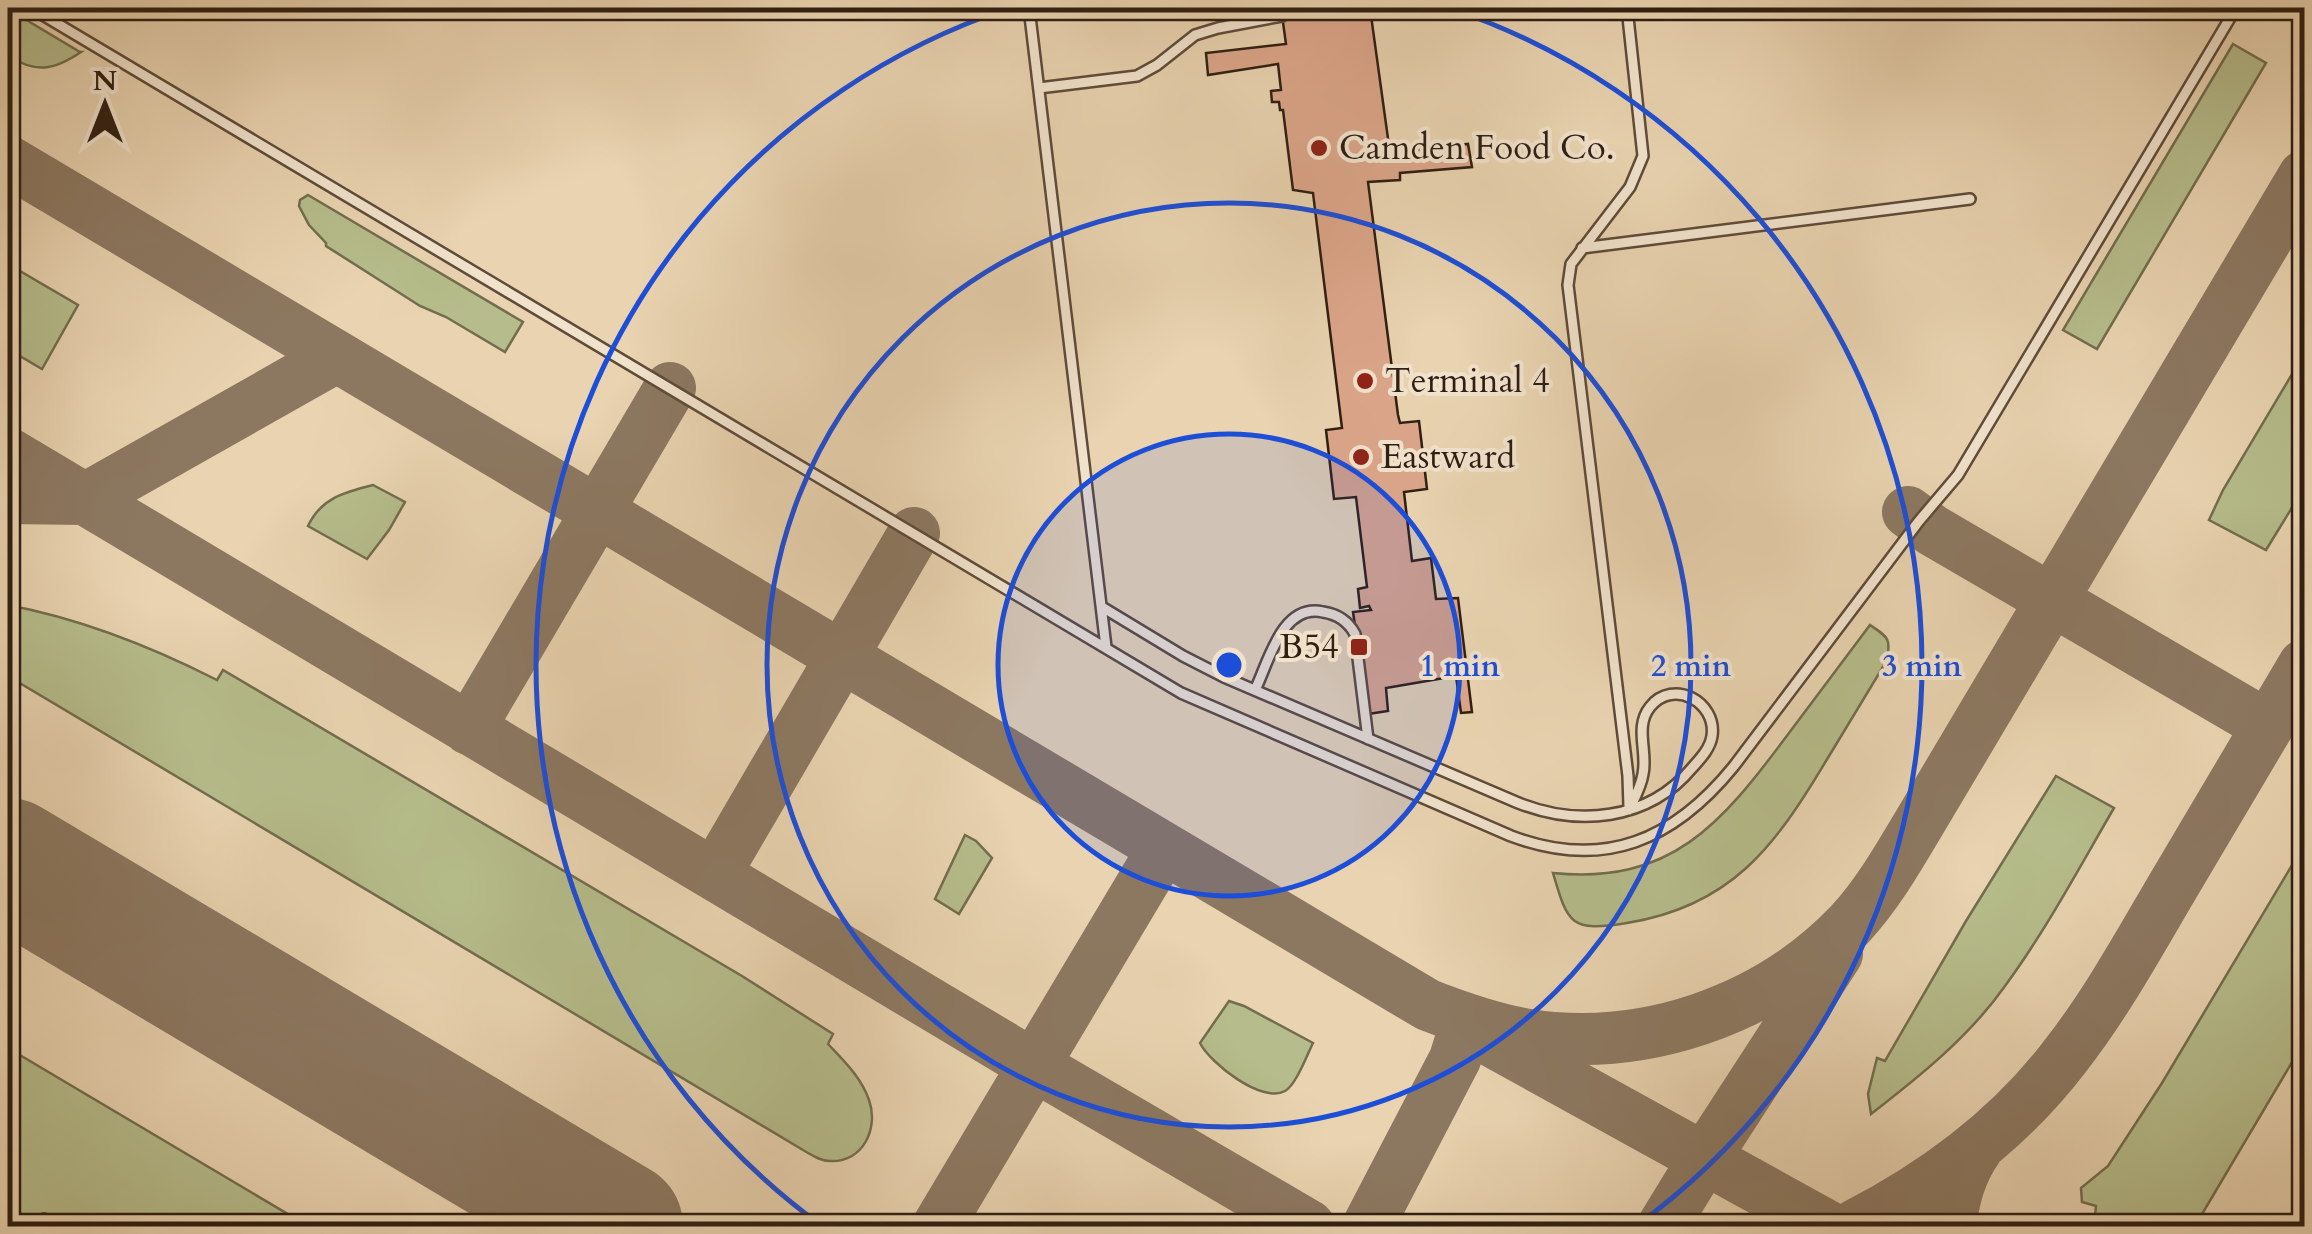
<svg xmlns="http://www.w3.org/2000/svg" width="2312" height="1234" font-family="Cardo,serif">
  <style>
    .green { fill: #b6bc8b; stroke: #726d4e; stroke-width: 2.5 }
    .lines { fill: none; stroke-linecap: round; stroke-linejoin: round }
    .taxiway { stroke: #8c7861; stroke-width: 52 }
    .runway { stroke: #8c7861; stroke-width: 130 }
    .building { fill: #dba589; stroke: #2f1e12; stroke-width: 2.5 }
    .lane-casing { stroke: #5e4b3a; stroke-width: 14 }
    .lane { stroke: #f1e2cc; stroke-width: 9 }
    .ring { fill: none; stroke: #1d4ed8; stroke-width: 5 }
    .poi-dot { fill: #8f2418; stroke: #f1e2cc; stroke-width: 4 }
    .labels { text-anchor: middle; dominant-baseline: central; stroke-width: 8; stroke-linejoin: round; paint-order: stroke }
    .poi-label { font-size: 35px; fill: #2f1e12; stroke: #f1e2cc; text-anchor: start }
    .centre { fill: #1d4ed8; stroke: #f1e2cc; stroke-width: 5 }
    .ring-label { font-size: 30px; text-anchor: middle; font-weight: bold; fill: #1d4ed8; stroke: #f1e2cc; stroke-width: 8; stroke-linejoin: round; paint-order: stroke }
  </style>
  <rect width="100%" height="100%" fill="#e9d3b0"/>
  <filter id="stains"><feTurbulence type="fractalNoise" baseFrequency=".002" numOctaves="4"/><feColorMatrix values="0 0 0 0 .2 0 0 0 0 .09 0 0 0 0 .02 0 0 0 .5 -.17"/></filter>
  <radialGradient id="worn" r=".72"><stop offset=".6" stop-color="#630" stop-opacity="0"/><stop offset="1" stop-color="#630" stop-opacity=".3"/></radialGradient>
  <!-- green -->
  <path class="green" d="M8,9L80,52H81C53,71 36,73 8,56Z
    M2233,44L2266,63L2097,349L2063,330Z
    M308,195L523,322L505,352L446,317L420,306L326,246V243L309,225L299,206L300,200Z
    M8,264L78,305L42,369L8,349Z
    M2304,354V488L2266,550L2209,520L2223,490Z
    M373,485L405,502L389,530L367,559L308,526C321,498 345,492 373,485Z
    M8,605C82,619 150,646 217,680L223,670L742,976L833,1034L828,1044C844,1061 861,1077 869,1100C879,1128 863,1163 830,1161C822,1161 815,1157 808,1153L8,676Z
    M1870,625C1888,637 1892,639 1886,662C1866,695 1846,728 1826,761C1775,846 1732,906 1627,923C1570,932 1568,924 1553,873C1671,885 1721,824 1786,737C1814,700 1842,662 1870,625Z
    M2056,776L2114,808C2079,868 2046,930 2005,986C1969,1037 1920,1076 1871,1114L1868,1094L1877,1058L1885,1061L1966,921Z
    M965,835L976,841L992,858L959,914L935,899Z
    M2304,845V1042L2195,1226H2094L2096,1206L2082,1202L2081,1188L2108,1166L2162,1083Z
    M1229,1001L1244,1006L1313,1043C1307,1055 1296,1085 1285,1091C1262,1104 1210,1063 1200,1043Z
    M8,1048L308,1226H8Z"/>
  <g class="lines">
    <!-- taxiway -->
    <path class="taxiway" d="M8,161L1428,1005C1459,1017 1490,1028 1523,1034C1642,1054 1767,1011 1850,924C1876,896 1896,862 1915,830L2304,176
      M8,453L1035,1066L1309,1226
      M8,498L85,499L336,357
      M1908,512L1932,530L2268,726
      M469,729L670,388
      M715,874L914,533
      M1490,1040L1827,1226
      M616,1225L618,1226
      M938,1226L1163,849
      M1368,1226L1455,1059L1467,1020
      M1663,1226L1704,1159L1837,954
      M1854,1226C1936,1184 2010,1129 2066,1055C2108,1001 2141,940 2176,881C2219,809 2262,737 2304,665
      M1951,1226C1953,1198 1961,1172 1977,1149"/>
    <!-- runway -->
    <path class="runway" d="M8,863L618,1226"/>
  </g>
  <!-- building -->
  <path class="building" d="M1281,8H1370L1390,153L1468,144L1472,167L1400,173V180L1368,182L1398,415L1400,423L1419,421L1427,489L1404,492L1412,561L1431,558L1436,599L1458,598L1472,712L1461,713L1456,676L1386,688L1388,711L1368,714L1353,612L1371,610L1369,606L1360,608L1358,589L1367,587L1356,497L1334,499L1326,430L1342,428L1313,193L1293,190L1283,110H1280L1279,102H1272L1271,91L1281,90L1278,64L1208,75L1206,53L1286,44Z"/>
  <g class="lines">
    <!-- lane casing -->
    <g class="lane-casing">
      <path id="lane" d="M31,8L1181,693L1511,836C1604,871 1674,840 1734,766L1919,521L1958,475L2236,8
        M1029,8L1106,647
        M1627,8L1643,156L1630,187L1571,264L1568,285L1628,776L1629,807
        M1039,88L1137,76L1157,65L1195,35L1218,28L1282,16
        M1582,248L1970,199
        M1102,607L1183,656L1224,677L1516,802C1577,827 1648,821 1692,768C1700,759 1710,749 1712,736C1717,702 1673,678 1650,707C1634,727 1648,752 1643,774C1641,787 1634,799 1629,810
        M1255,690C1269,661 1282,603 1323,612C1337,614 1348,621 1355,634L1368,739
        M40,1226L44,1219L56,1226"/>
    </g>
    <!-- lane -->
    <use href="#lane" class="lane"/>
  </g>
  <!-- distance rings -->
  <circle cx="1229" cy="665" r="231" fill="#1d4ed8" fill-opacity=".12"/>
  <g class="ring">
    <circle cx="1229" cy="665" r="231"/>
    <circle cx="1229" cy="665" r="462"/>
    <path d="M822 1226A693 693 0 0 1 1009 8M1449 8A693 693 0 0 1 1636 1226"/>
  </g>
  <!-- markers -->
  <g class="poi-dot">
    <circle cx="1319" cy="148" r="10"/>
    <circle cx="1365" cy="381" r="10"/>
    <circle cx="1361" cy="457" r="10"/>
    <rect x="1349" y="637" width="20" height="20" rx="5"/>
  </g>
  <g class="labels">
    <!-- poi labels -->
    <g class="poi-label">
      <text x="1339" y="148">Camden Food Co.</text>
      <text x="1385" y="381">Terminal 4</text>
      <text x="1381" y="457">Eastward</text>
      <text x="1339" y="647" text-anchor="end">B54</text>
    </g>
  </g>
  <circle cx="1229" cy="665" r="15" class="centre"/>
  <g class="ring-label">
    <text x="1460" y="676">1 min</text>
    <text x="1691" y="676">2 min</text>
    <text x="1922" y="676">3 min</text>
  </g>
  <!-- margin -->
  <rect width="2312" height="1234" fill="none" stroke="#e9d3b0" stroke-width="40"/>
  <rect x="10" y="10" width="2292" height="1214" fill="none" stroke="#2f1e12" stroke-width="5"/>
  <rect x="20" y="20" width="2272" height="1194" fill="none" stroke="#2f1e12" stroke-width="2.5"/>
  <!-- north arrow -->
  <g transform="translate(105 105)" stroke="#f1e2cc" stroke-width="8" paint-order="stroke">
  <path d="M0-8L18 38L0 25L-18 38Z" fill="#2f1e12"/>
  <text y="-15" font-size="28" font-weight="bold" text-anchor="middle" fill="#2f1e12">N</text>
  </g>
  <rect width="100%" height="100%" filter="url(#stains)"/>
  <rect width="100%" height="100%" fill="url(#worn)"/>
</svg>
